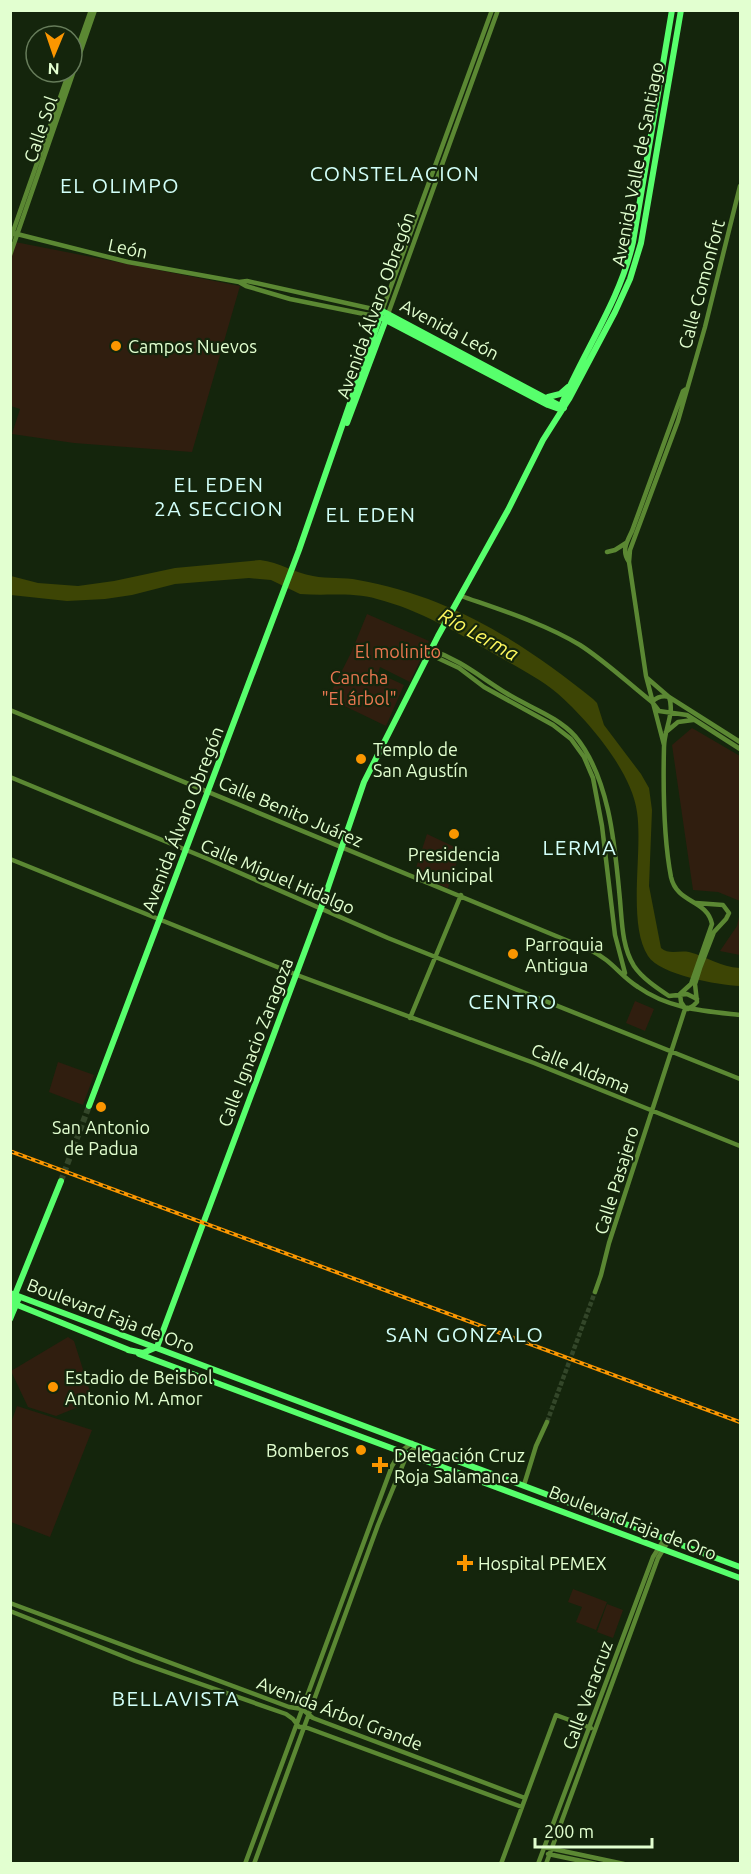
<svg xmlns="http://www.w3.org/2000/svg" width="751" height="1874" font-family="Ubuntu,sans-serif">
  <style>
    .green { fill: #301e0f }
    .water { fill: #3d4505 }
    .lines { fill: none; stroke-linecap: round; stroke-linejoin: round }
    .minor-tunnel { stroke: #334629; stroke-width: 4.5; stroke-dasharray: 4.5 2; stroke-linecap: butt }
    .major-tunnel { stroke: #334629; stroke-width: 6; stroke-dasharray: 6 3; stroke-linecap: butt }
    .minor { stroke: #5b8833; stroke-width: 4.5 }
    .major { stroke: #57ff6c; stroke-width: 6 }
    .rail-casing { stroke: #fb9600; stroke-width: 4 }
    .rail { stroke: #14250c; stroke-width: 1.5; stroke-dasharray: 4.5; stroke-linecap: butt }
    .poi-dot { fill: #fb9600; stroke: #14250c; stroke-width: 2 }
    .labels { text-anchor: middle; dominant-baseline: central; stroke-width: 4.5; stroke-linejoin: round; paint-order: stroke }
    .street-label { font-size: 18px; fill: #e2ffd0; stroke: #14250c }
    .poi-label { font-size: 18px; fill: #e2ffd0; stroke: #14250c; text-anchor: start }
    .park-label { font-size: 18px; fill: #ea7751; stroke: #14250c }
    .water-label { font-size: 20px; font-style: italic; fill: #fff95e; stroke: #14250c }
    .quarter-label { font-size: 21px; letter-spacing: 1.5px; fill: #d2fff9; stroke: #14250c }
  </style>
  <rect width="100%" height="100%" fill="#14250c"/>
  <!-- green -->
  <path class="green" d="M15,242L240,286L192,452L74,443L12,434L20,409L11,406L10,258Z
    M367,614L429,641L410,682L380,667L378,673L404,685L386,726L328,698L351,653Z
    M692,728L740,756V901L718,892L693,890L672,745Z
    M427,834L461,850L448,888L414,874Z
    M740,912V955L720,951L737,926Z
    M635,1001L654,1009L645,1031L626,1023Z
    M58,1062L94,1075L83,1105L49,1092Z
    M68,1337L74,1341L93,1401L56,1416L28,1407L11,1371Z
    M17,1406L92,1430L50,1537L11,1522V1423Z
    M573,1589L607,1602L596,1630L576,1622L582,1607L568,1602Z
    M607,1604L623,1610L613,1638L597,1632Z"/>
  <!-- water -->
  <path class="water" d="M260,560C280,562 294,573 313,576C328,579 344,577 358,580C449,596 523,642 593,699L597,703L604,725L641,774L649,788L652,810L649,886L661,948C669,955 679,950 689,952C708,957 720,967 740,968V986C718,985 660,975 648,956C627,923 643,852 637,812C632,772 588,720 557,693C539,678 517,667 496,655C458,633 420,610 377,599C353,592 325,596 300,594L271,580L249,578L175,584L132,595L105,599L67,601L11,595V576L38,583L78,586L114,581L175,568Z"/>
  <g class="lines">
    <!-- minor-tunnel -->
    <path class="minor-tunnel" d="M547,1422L595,1292"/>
    <!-- major-tunnel -->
    <path class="major-tunnel" d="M61,1181L89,1106"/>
    <!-- minor -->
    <path class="minor" d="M72,64L91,10
      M13,233L128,262L239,282L246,286L290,299L379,317
      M10,240L69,72
      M10,255L95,10
      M239,282L247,281L382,311L492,10
      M388,314L498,10
      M607,552L615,550L626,543
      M629,562C621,550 627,542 632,531L683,391L686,389
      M461,596C501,610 543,623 580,645C605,661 628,683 652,702L659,711L687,715L740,749
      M431,650C461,660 480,677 506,693C528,707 557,716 575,736C610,778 615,847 620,900C622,922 622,947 634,966C642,978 657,988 669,996L687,994L697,999
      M429,654L459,668L484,687L553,725L571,739L584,757L593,778L602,826L615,935L625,973
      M647,678L669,697L740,742
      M652,702C657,697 662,695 669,697C675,713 664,730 664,747C663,789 663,835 671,877C677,904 707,899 712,924L691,984L680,994L681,1002L685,1008
      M10,710L590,950C613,961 619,975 638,987C669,1009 704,1011 740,1015
      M666,732L678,722L693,720
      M664,745L646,676L629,562L630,550L678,421L705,327L740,186
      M10,777L208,859L388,938L740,1079
      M10,859L297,975L534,1063L740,1146
      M688,1009L693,1006L697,1002L695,984L700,968L714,932L726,919L729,913L723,905L696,903
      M410,1018L461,895
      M595,1292L601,1275L609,1243L685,1009
      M524,1485L536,1446L547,1422
      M10,1603L289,1707L302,1709L313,1718L525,1798
      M10,1611L135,1661L286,1714L293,1719L299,1727H305L522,1807
      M544,1847L624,1864
      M548,1854L596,1864
      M245,1864L392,1466L401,1451L412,1443
      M254,1864L378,1525L406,1457L417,1445
      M501,1864L556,1715L591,1728
      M538,1864L653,1557L665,1538
      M546,1864L658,1558L669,1540"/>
    <!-- major -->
    <path class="major" d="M384,319L548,405L562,410
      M548,397L560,394L568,387
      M560,408C583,352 620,301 633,242L672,10
      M347,423L388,314
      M89,1106L299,550L382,311L564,408
      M10,1293L740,1567
      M10,1302L129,1350
      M10,1307L61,1181
      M10,1319L18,1300
      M128,1350L143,1353L157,1347L321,908L364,782L438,636L508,510L543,440L569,399L615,312L630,279L641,243L681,10
      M139,1354L740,1578"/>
    <!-- rail casing -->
    <g class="rail-casing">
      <path id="rail" d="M10,1151L740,1422"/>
    </g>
    <!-- rail -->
    <use href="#rail" class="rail"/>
  </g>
  <!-- markers -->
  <g class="poi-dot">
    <circle cx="116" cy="346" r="6"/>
    <circle cx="361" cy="759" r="6"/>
    <circle cx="454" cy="834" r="6"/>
    <circle cx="513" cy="954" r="6"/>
    <circle cx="101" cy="1107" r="6"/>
    <circle cx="53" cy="1387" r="6"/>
    <circle cx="361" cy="1450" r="6"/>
    <path d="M377 1456h6v6h6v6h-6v6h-6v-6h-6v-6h6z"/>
    <path d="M462 1554h6v6h6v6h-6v6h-6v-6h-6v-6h6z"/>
  </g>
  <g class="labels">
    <!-- street labels -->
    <g class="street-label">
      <text transform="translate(40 129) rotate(-71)">Calle Sol</text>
      <text transform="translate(637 164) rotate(-79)">Avenida Valle de Santiago</text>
      <text transform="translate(128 248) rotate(12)">León</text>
      <text transform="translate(701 284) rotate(-75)">Calle Comonfort</text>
      <text transform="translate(375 305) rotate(-70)">Avenida Álvaro Obregón</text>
      <text transform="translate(450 329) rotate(28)">Avenida León</text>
      <text transform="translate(291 811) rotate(23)">Calle Benito Juárez</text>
      <text transform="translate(182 819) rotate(-69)">Avenida Álvaro Obregón</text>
      <text transform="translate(278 876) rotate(23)">Calle Miguel Hidalgo</text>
      <text transform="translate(255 1042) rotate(-69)">Calle Ignacio Zaragoza</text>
      <text transform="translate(581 1068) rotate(22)">Calle Aldama</text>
      <text transform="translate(616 1180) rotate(-73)">Calle Pasajero</text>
      <text transform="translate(111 1315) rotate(21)">Boulevard Faja de Oro</text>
      <text transform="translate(633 1522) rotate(21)">Boulevard Faja de Oro</text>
      <text transform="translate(587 1695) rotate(-70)">Calle Veracruz</text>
      <text transform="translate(340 1713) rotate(21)">Avenida Árbol Grande</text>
    </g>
    <!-- poi labels -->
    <g class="poi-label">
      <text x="128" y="346">Campos Nuevos</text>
      <text x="373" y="749">Templo de<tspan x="373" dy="21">San Agustín</tspan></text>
      <text x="454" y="854" text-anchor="middle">Presidencia<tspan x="454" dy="21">Municipal</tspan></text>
      <text x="525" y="944">Parroquia<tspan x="525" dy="21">Antigua</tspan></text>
      <text x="101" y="1127" text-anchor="middle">San Antonio<tspan x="101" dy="21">de Padua</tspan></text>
      <text x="65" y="1377">Estadio de Beisbol<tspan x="65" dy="21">Antonio M. Amor</tspan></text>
      <text x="349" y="1450" text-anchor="end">Bomberos</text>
      <text x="394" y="1455">Delegación Cruz<tspan x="394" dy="21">Roja Salamanca</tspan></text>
      <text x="478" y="1563">Hospital PEMEX</text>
    </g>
    <!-- park labels -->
    <g class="park-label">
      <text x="398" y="651">El molinito</text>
      <text x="359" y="677">Cancha<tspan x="359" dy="21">"El árbol"</tspan></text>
    </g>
    <!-- water labels -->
    <g class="water-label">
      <text transform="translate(479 634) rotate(29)">Río Lerma</text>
    </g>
    <!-- quarter labels -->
    <g class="quarter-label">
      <text x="395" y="173">CONSTELACION</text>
      <text x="120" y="185">EL OLIMPO</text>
      <text x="219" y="484">EL EDEN<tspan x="219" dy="24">2A SECCION</tspan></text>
      <text x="371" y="514">EL EDEN</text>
      <text x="580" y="847">LERMA</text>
      <text x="513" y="1001">CENTRO</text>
      <text x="465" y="1334">SAN GONZALO</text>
      <text x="176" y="1698">BELLAVISTA</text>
    </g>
  </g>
  <!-- border -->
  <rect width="751" height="1874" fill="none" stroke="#e2ffd0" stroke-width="24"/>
  <!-- north arrow -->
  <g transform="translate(54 54) rotate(182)"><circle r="28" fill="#14250c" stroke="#667c5a" stroke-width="1.5"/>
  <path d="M0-4.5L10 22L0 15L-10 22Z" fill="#fb9600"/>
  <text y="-9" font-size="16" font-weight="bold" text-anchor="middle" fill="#e2ffd0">N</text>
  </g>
  <!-- scale -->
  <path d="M535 1838v9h117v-9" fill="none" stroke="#e2ffd0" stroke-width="3"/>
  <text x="544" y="1838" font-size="18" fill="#e2ffd0" stroke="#14250c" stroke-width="4.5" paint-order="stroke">200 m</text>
</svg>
